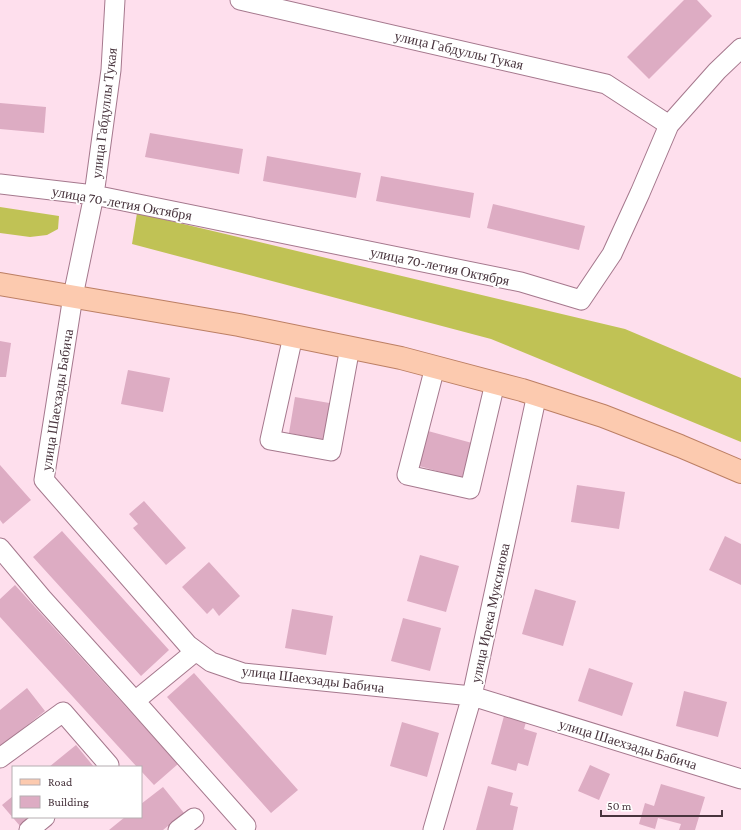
<svg xmlns="http://www.w3.org/2000/svg" width="741" height="830" font-family="'Crimson Pro',serif">
  <style>
    .forest { fill: #c0c255 }
    .building { fill: #ddacc3 }
    .lines { fill: none; stroke-linecap: round; stroke-linejoin: round }
    .minor-casing { stroke: #a5788d; stroke-width: 21 }
    .major-casing { stroke: #bc7f64; stroke-width: 24 }
    .minor { stroke: #fff; stroke-width: 19 }
    .major { stroke: #fccaaf; stroke-width: 22 }
    .labels { text-anchor: middle; dominant-baseline: central; stroke-width: 3.5; stroke-linejoin: round; paint-order: stroke }
    .street-label { font-size: 14px; fill: #48343d; stroke: #fff }
  </style>
  <rect width="100%" height="100%" fill="#fedfed"/>
  <!-- forest -->
  <path class="forest" d="M0,207L59,216L58,229L47,235L30,237L0,233Z
    M137,213L625,329L741,378V442L491,339L132,244Z"/>
  <!-- building -->
  <path class="building" d="M684,0H697L712,16L649,79L627,57Z
    M0,103L46,107L44,133L0,129Z
    M150,133L243,149L239,174L145,157Z
    M267,156L361,173L356,198L263,181Z
    M381,176L474,193L470,218L376,201Z
    M493,204L585,226L579,250L487,228Z
    M0,341L11,343L6,377H0Z
    M128,370L170,378L163,412L121,404Z
    M295,397L335,404L329,441L289,433Z
    M428,431L472,443L462,478L419,466Z
    M0,465L31,500L3,524L0,520Z
    M577,485L625,492L619,529L571,522Z
    M144,501L186,548L166,565L133,528L138,524L129,514Z
    M62,531L169,650L141,676L33,557Z
    M725,536L741,544V585L709,570Z
    M420,555L459,566L446,612L407,601Z
    M209,562L240,596L219,616L213,608L207,614L182,587Z
    M15,585L178,764L154,785L141,771V767H137L0,617V599Z
    M535,589L576,601L563,646L522,634Z
    M292,609L333,616L326,655L285,648Z
    M403,618L441,628L430,671L391,661Z
    M589,668L633,683L622,716L578,701Z
    M194,673L298,790L271,813L167,697Z
    M27,688L45,711L0,747V710Z
    M684,691L727,702L718,737L676,726Z
    M504,716L526,722L524,729L537,733L528,766L518,763L516,771L491,764Z
    M402,722L439,733L427,777L390,766Z
    M76,745L94,767H49Z
    M590,765L610,774L599,800L578,791Z
    M661,784L705,797L695,830H679L681,824L658,818L655,829L639,824L645,803L654,806Z
    M488,786L513,793L510,805L518,807L513,830H476Z
    M163,787L184,813L163,830H109L125,817H141V804Z
    M13,796V817H31L20,826L2,805Z"/>
  <g class="lines">
    <!-- minor casing -->
    <g class="minor-casing">
      <path id="minor" d="M115,0L111,70L94,195L73,296L44,480L188,645L211,662L243,673L472,696L741,779
        M240,0L606,84L669,125
        M0,184L94,195L521,282L581,300L612,254L640,193L669,125L717,71L741,48
        M293,336L270,440L331,451L350,347
        M435,367L407,475L470,489L495,383
        M0,548L42,598L135,701L196,651
        M135,701L246,826
        M0,758L63,712L109,765L106,767
        M29,830L45,817
        M178,830L194,818
        M433,830L472,696L537,394"/>
    </g>
    <!-- major casing -->
    <g class="major-casing">
      <path id="major" d="M0,284L239,325L401,358L522,390L603,416L680,446L741,472"/>
    </g>
    <!-- minor -->
    <use href="#minor" class="minor"/>
    <!-- major -->
    <use href="#major" class="major"/>
  </g>
  <g class="labels">
    <!-- street labels -->
    <g class="street-label">
      <text transform="translate(459 50) rotate(13)">улица Габдуллы Тукая</text>
      <text transform="translate(104 113) rotate(-83)">улица Габдуллы Тукая</text>
      <text transform="translate(122 203) rotate(10)">улица 70-летия Октября</text>
      <text transform="translate(440 266) rotate(12)">улица 70-летия Октября</text>
      <text transform="translate(57 400) rotate(-81)">улица Шаехзады Бабича</text>
      <text transform="translate(490 613) rotate(-78)">улица Ирека Муксинова</text>
      <text transform="translate(313 679) rotate(7)">улица Шаехзады Бабича</text>
      <text transform="translate(628 744) rotate(17)">улица Шаехзады Бабича</text>
    </g>
  </g>
  <!-- legend -->
  <rect x="12" y="766" width="130" height="52" fill="#ffffff" stroke="#b6aeb1"/>
  <rect x="20" y="779" width="20" height="6" fill="#fccaaf" stroke="#b6aeb1"/>
  <text x="48" y="786" font-size="12" fill="#48343d">Road</text>
  <rect x="20" y="796" width="20" height="12" fill="#ddacc3" stroke="#b6aeb1"/>
  <text x="48" y="806" font-size="12" fill="#48343d">Building</text>
  <!-- scale -->
  <path d="M601 810v6h121v-6" fill="none" stroke="#48343d" stroke-width="2"/>
  <text x="607" y="810" font-size="12" fill="#48343d" stroke="#ffffff" stroke-width="3" paint-order="stroke">50 m</text>
</svg>
